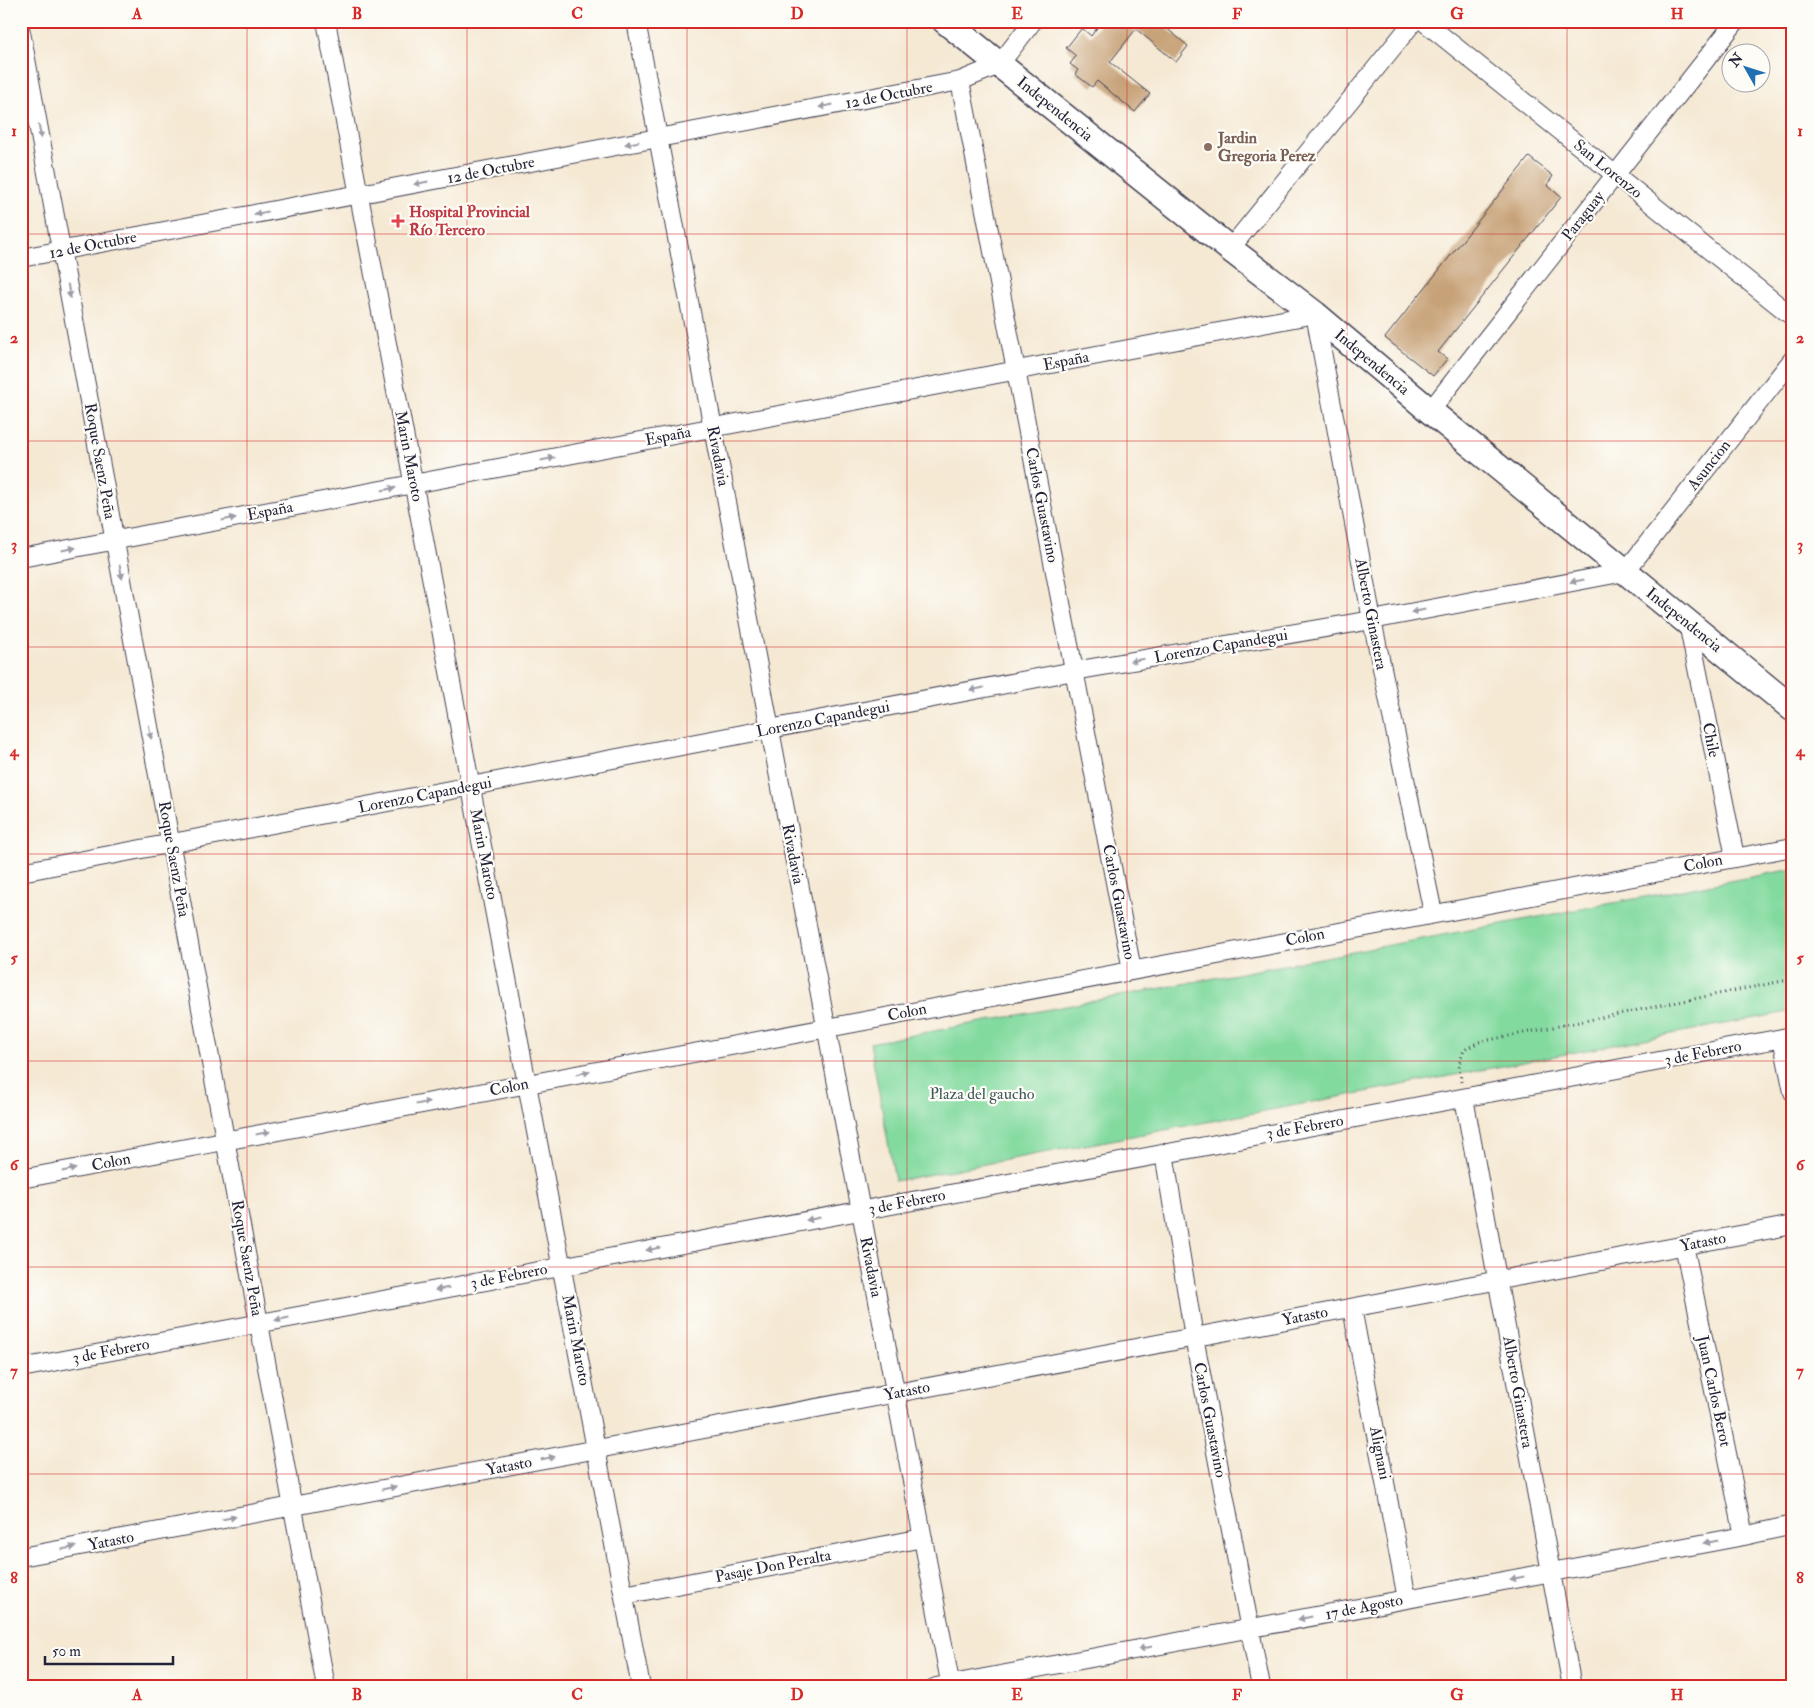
<svg xmlns="http://www.w3.org/2000/svg" width="1814" height="1708" font-family="'IM FELL Double Pica',serif">
  <style>
    .green { fill: #82da9f; stroke: #527e6d }
    .building { fill: #c7a278 }
    .lines { fill: none; stroke-linecap: round; stroke-linejoin: round }
    .street-casing { stroke: #424052; stroke-width: 20 }
    .secondary-casing { stroke: #424052; stroke-width: 28 }
    .path { stroke: #424052; stroke-width: 3; stroke-dasharray: 1 4; stroke-linecap: butt }
    .street { stroke: #fff; stroke-width: 18 }
    .secondary { stroke: #fff; stroke-width: 25 }
    .oneway { fill: #9c9ca7 }
    .grid { fill: none; stroke: #d62828; stroke-width: 1; stroke-opacity: 0.55 }
    .education-dot { fill: #8d6e63; stroke: #fdfcf7; stroke-width: 2 }
    .health-dot { fill: #e0444e; stroke: #fdfcf7; stroke-width: 2 }
    .labels { text-anchor: middle; dominant-baseline: central; stroke-width: 4.5; stroke-linejoin: round; paint-order: stroke }
    .street-label { font-size: 16px; fill: #22223b; stroke: #fdfcf7 }
    .education-label { font-size: 16px; font-weight: bold; fill: #785e54; stroke: #fdfcf7; text-anchor: start }
    .health-label { font-size: 16px; font-weight: bold; fill: #be3a42; stroke: #fdfcf7; text-anchor: start }
    .park-label { font-size: 16px; fill: #3f5959; stroke: #fdfcf7 }
    .neatline { fill: none; stroke: #d62828; stroke-width: 2 }
    .grid-label { font-size: 16px; text-anchor: middle; font-weight: bold; fill: #d62828 }
  </style>
  <rect width="100%" height="100%" fill="#fdfcf7"/>
  <filter id="ink" filterUnits="userSpaceOnUse"><feTurbulence type="fractalNoise" baseFrequency=".02" numOctaves="2"/><feDisplacementMap in="SourceGraphic" scale="10" xChannelSelector="R" yChannelSelector="G"/><feConvolveMatrix kernelMatrix="1 2 1 2 8 2 1 2 1" color-interpolation-filters="sRGB"/></filter>
  <filter id="wash" filterUnits="userSpaceOnUse"><feTurbulence type="fractalNoise" baseFrequency=".0096" numOctaves="4" result="noise"/><feDisplacementMap in="SourceGraphic" scale="20" xChannelSelector="R" yChannelSelector="G"/><feGaussianBlur stdDeviation="1.12" result="paint"/><feColorMatrix in="noise" values="0 0 0 0 0 0 0 0 0 0 0 0 0 0 0 0 0 1.4 0 .05"/><feComposite in="paint" operator="in"/></filter>
  <g filter="url(#wash)">
    <rect width="100%" height="100%" fill="#f5e9d4"/>
    <!-- green -->
    <path class="green" d="M1793,869V1011L895,1181L870,1043Z"/>
    <g id="blocks">
      <!-- building -->
      <path class="building" d="M1102,21H1158L1188,46L1176,62L1136,29L1110,62L1150,94L1135,112L1097,81L1092,87L1075,74L1078,70L1070,64L1076,56L1066,48L1082,28L1091,36Z
        M1529,157L1553,176L1547,185L1561,197L1438,352L1447,359L1433,376L1385,338Z"/>
    </g>
  </g>
  <g filter="url(#ink)">
    <use href="#blocks" fill-opacity="0" stroke="#424052" stroke-width="1"/>
    <g class="lines">
      <!-- street casing -->
      <g class="street-casing">
        <path id="street" d="M326,21L641,1687
          M636,21L951,1687
          M1033,21L999,65L960,81L1132,970
          M1423,21L1793,317
          M21,32L326,1687
          M1230,249L1414,21
          M21,258L960,81
          M1430,411L1736,21
          M21,558L1315,314L1372,620L1433,913
          M1688,623L1735,857
          M21,872L1074,671L1372,620L1625,572L1793,359
          M1782,1038L1793,1092
          M1464,1098L1572,1687
          M1164,1153L1194,1337L1261,1687
          M21,1179L1793,847
          M1684,1245L1744,1536
          M1352,1308L1407,1599
          M21,1368L1793,1036
          M21,1557L1793,1225
          M624,1595L923,1538
          M936,1687L1744,1536L1793,1525"/>
      </g>
      <!-- secondary casing -->
      <g class="secondary-casing">
        <path id="secondary" d="M945,21L1230,249L1315,314L1430,411L1793,709"/>
      </g>
      <!-- path -->
      <path class="path" d="M1461,1082L1459,1064L1464,1050L1479,1042L1793,979"/>
      <!-- street -->
      <use href="#street" class="street"/>
      <!-- secondary -->
      <use href="#secondary" class="secondary"/>
    </g>
    <!-- one-way arrows -->
    <defs><path id="oneway-solid" d="M-6-.8H1V-3.2L6.5 0L1 3.2V.8H-6Z" transform="scale(1.25)"/></defs>
    <g class="oneway">
      <use href="#oneway-solid" transform="translate(826 106) rotate(169)"/>
      <use href="#oneway-solid" transform="translate(40 132) rotate(80)"/>
      <use href="#oneway-solid" transform="translate(632 143) rotate(169)"/>
      <use href="#oneway-solid" transform="translate(421 183) rotate(169)"/>
      <use href="#oneway-solid" transform="translate(261 213) rotate(169)"/>
      <use href="#oneway-solid" transform="translate(69 291) rotate(80)"/>
      <use href="#oneway-solid" transform="translate(548 459) rotate(-11)"/>
      <use href="#oneway-solid" transform="translate(389 489) rotate(-11)"/>
      <use href="#oneway-solid" transform="translate(229 519) rotate(-11)"/>
      <use href="#oneway-solid" transform="translate(69 549) rotate(-11)"/>
      <use href="#oneway-solid" transform="translate(121 572) rotate(80)"/>
      <use href="#oneway-solid" transform="translate(1577 581) rotate(169)"/>
      <use href="#oneway-solid" transform="translate(1418 611) rotate(169)"/>
      <use href="#oneway-solid" transform="translate(1137 660) rotate(170)"/>
      <use href="#oneway-solid" transform="translate(977 689) rotate(169)"/>
      <use href="#oneway-solid" transform="translate(150 732) rotate(80)"/>
      <use href="#oneway-solid" transform="translate(583 1073) rotate(-11)"/>
      <use href="#oneway-solid" transform="translate(423 1103) rotate(-11)"/>
      <use href="#oneway-solid" transform="translate(263 1133) rotate(-11)"/>
      <use href="#oneway-solid" transform="translate(69 1170) rotate(-11)"/>
      <use href="#oneway-solid" transform="translate(813 1219) rotate(169)"/>
      <use href="#oneway-solid" transform="translate(653 1249) rotate(169)"/>
      <use href="#oneway-solid" transform="translate(442 1289) rotate(169)"/>
      <use href="#oneway-solid" transform="translate(282 1319) rotate(169)"/>
      <use href="#oneway-solid" transform="translate(548 1458) rotate(-11)"/>
      <use href="#oneway-solid" transform="translate(389 1488) rotate(-11)"/>
      <use href="#oneway-solid" transform="translate(229 1518) rotate(-11)"/>
      <use href="#oneway-solid" transform="translate(1711 1542) rotate(169)"/>
      <use href="#oneway-solid" transform="translate(69 1548) rotate(-11)"/>
      <use href="#oneway-solid" transform="translate(1517 1578) rotate(169)"/>
      <use href="#oneway-solid" transform="translate(1305 1618) rotate(169)"/>
      <use href="#oneway-solid" transform="translate(1145 1648) rotate(169)"/>
    </g>
  </g>
  <!-- grid -->
  <path class="grid" d="M247,21V1687M467,21V1687M687,21V1687M907,21V1687M1127,21V1687M1347,21V1687M1567,21V1687M21,234H1793M21,441H1793M21,647H1793M21,854H1793M21,1061H1793M21,1267H1793M21,1474H1793"/>
  <!-- markers -->
  <circle class="education-dot" cx="1208" cy="147" r="5"/>
  <path class="health-dot" d="M395.5 213.5h5v5h5v5h-5v5h-5v-5h-5v-5h5z"/>
  <g class="labels">
    <!-- street labels -->
    <g class="street-label">
      <text transform="translate(889 95) rotate(-11)">12 de Octubre</text>
      <text transform="translate(1055 109) rotate(39)">Independencia</text>
      <text transform="translate(1608 169) rotate(39)">San Lorenzo</text>
      <text transform="translate(491 170) rotate(-11)">12 de Octubre</text>
      <text transform="translate(1583 216) rotate(-52)">Paraguay</text>
      <text transform="translate(93 245) rotate(-11)">12 de Octubre</text>
      <text transform="translate(1066 361) rotate(-11)">España</text>
      <text transform="translate(1372 362) rotate(40)">Independencia</text>
      <text transform="translate(668 436) rotate(-11)">España</text>
      <text transform="translate(409 456) rotate(79)">Marin Maroto</text>
      <text transform="translate(718 456) rotate(79)">Rivadavia</text>
      <text transform="translate(100 461) rotate(80)">Roque Saenz Peña</text>
      <text transform="translate(1709 465) rotate(-52)">Asuncion</text>
      <text transform="translate(1042 505) rotate(79)">Carlos Guastavino</text>
      <text transform="translate(270 511) rotate(-11)">España</text>
      <text transform="translate(1371 614) rotate(79)">Alberto Ginastera</text>
      <text transform="translate(1684 620) rotate(39)">Independencia</text>
      <text transform="translate(1221 646) rotate(-10)">Lorenzo Capandegui</text>
      <text transform="translate(823 719) rotate(-11)">Lorenzo Capandegui</text>
      <text transform="translate(1711 740) rotate(79)">Chile</text>
      <text transform="translate(425 795) rotate(-11)">Lorenzo Capandegui</text>
      <text transform="translate(484 854) rotate(79)">Marin Maroto</text>
      <text transform="translate(793 854) rotate(79)">Rivadavia</text>
      <text transform="translate(174 859) rotate(80)">Roque Saenz Peña</text>
      <text transform="translate(1703 863) rotate(-11)">Colon</text>
      <text transform="translate(1119 902) rotate(79)">Carlos Guastavino</text>
      <text transform="translate(1305 937) rotate(-11)">Colon</text>
      <text transform="translate(907 1012) rotate(-11)">Colon</text>
      <text transform="translate(1703 1053) rotate(-11)">3 de Febrero</text>
      <text transform="translate(509 1087) rotate(-11)">Colon</text>
      <text transform="translate(1305 1127) rotate(-10)">3 de Febrero</text>
      <text transform="translate(111 1162) rotate(-11)">Colon</text>
      <text transform="translate(907 1202) rotate(-11)">3 de Febrero</text>
      <text transform="translate(1703 1242) rotate(-11)">Yatasto</text>
      <text transform="translate(247 1258) rotate(80)">Roque Saenz Peña</text>
      <text transform="translate(871 1267) rotate(79)">Rivadavia</text>
      <text transform="translate(509 1276) rotate(-11)">3 de Febrero</text>
      <text transform="translate(1305 1316) rotate(-11)">Yatasto</text>
      <text transform="translate(576 1340) rotate(79)">Marin Maroto</text>
      <text transform="translate(111 1351) rotate(-11)">3 de Febrero</text>
      <text transform="translate(907 1391) rotate(-11)">Yatasto</text>
      <text transform="translate(1714 1391) rotate(78)">Juan Carlos Berot</text>
      <text transform="translate(1518 1392) rotate(80)">Alberto Ginastera</text>
      <text transform="translate(1210 1420) rotate(79)">Carlos Guastavino</text>
      <text transform="translate(1380 1453) rotate(79)">Alignani</text>
      <text transform="translate(509 1466) rotate(-11)">Yatasto</text>
      <text transform="translate(111 1541) rotate(-11)">Yatasto</text>
      <text transform="translate(773 1566) rotate(-11)">Pasaje Don Peralta</text>
      <text transform="translate(1364 1607) rotate(-11)">17 de Agosto</text>
    </g>
    <!-- education labels -->
    <g class="education-label">
      <text x="1218" y="138">Jardin<tspan x="1218" dy="18">Gregoria Perez</tspan></text>
    </g>
    <!-- health labels -->
    <g class="health-label">
      <text x="409" y="212">Hospital Provincial<tspan x="409" dy="18">Río Tercero</tspan></text>
    </g>
    <!-- park labels -->
    <g class="park-label">
      <text x="982" y="1094">Plaza del gaucho</text>
    </g>
  </g>
  <!-- margin -->
  <rect width="1814" height="1708" fill="none" stroke="#fdfcf7" stroke-width="55"/>
  <!-- north arrow -->
  <g transform="translate(1746 68) rotate(309)"><circle r="24" fill="#fdfcf7" stroke="#a5a5ac"/>
  <path d="M0-4L9 19L0 12L-9 19Z" fill="#1f6fb2"/>
  <text y="-8" font-size="14" font-weight="bold" text-anchor="middle" fill="#22223b">N</text>
  </g>
  <!-- scale -->
  <path d="M45 1656v8h128v-8" fill="none" stroke="#22223b" stroke-width="2.5"/>
  <text x="52" y="1656" font-size="15" fill="#22223b" stroke="#fdfcf7" stroke-width="4" paint-order="stroke">50 m</text>
  <rect x="28" y="28" width="1758" height="1652" class="neatline"/>
  <g class="grid-label">
    <text x="137" y="19">A</text>
    <text x="357" y="19">B</text>
    <text x="577" y="19">C</text>
    <text x="797" y="19">D</text>
    <text x="1017" y="19">E</text>
    <text x="1237" y="19">F</text>
    <text x="1457" y="19">G</text>
    <text x="1677" y="19">H</text>
    <text x="14" y="136">1</text>
    <text x="1800" y="136">1</text>
    <text x="14" y="343">2</text>
    <text x="1800" y="343">2</text>
    <text x="14" y="550">3</text>
    <text x="1800" y="550">3</text>
    <text x="14" y="756">4</text>
    <text x="1800" y="756">4</text>
    <text x="14" y="963">5</text>
    <text x="1800" y="963">5</text>
    <text x="14" y="1170">6</text>
    <text x="1800" y="1170">6</text>
    <text x="14" y="1376">7</text>
    <text x="1800" y="1376">7</text>
    <text x="14" y="1583">8</text>
    <text x="1800" y="1583">8</text>
    <text x="137" y="1700">A</text>
    <text x="357" y="1700">B</text>
    <text x="577" y="1700">C</text>
    <text x="797" y="1700">D</text>
    <text x="1017" y="1700">E</text>
    <text x="1237" y="1700">F</text>
    <text x="1457" y="1700">G</text>
    <text x="1677" y="1700">H</text>
  </g>
</svg>
